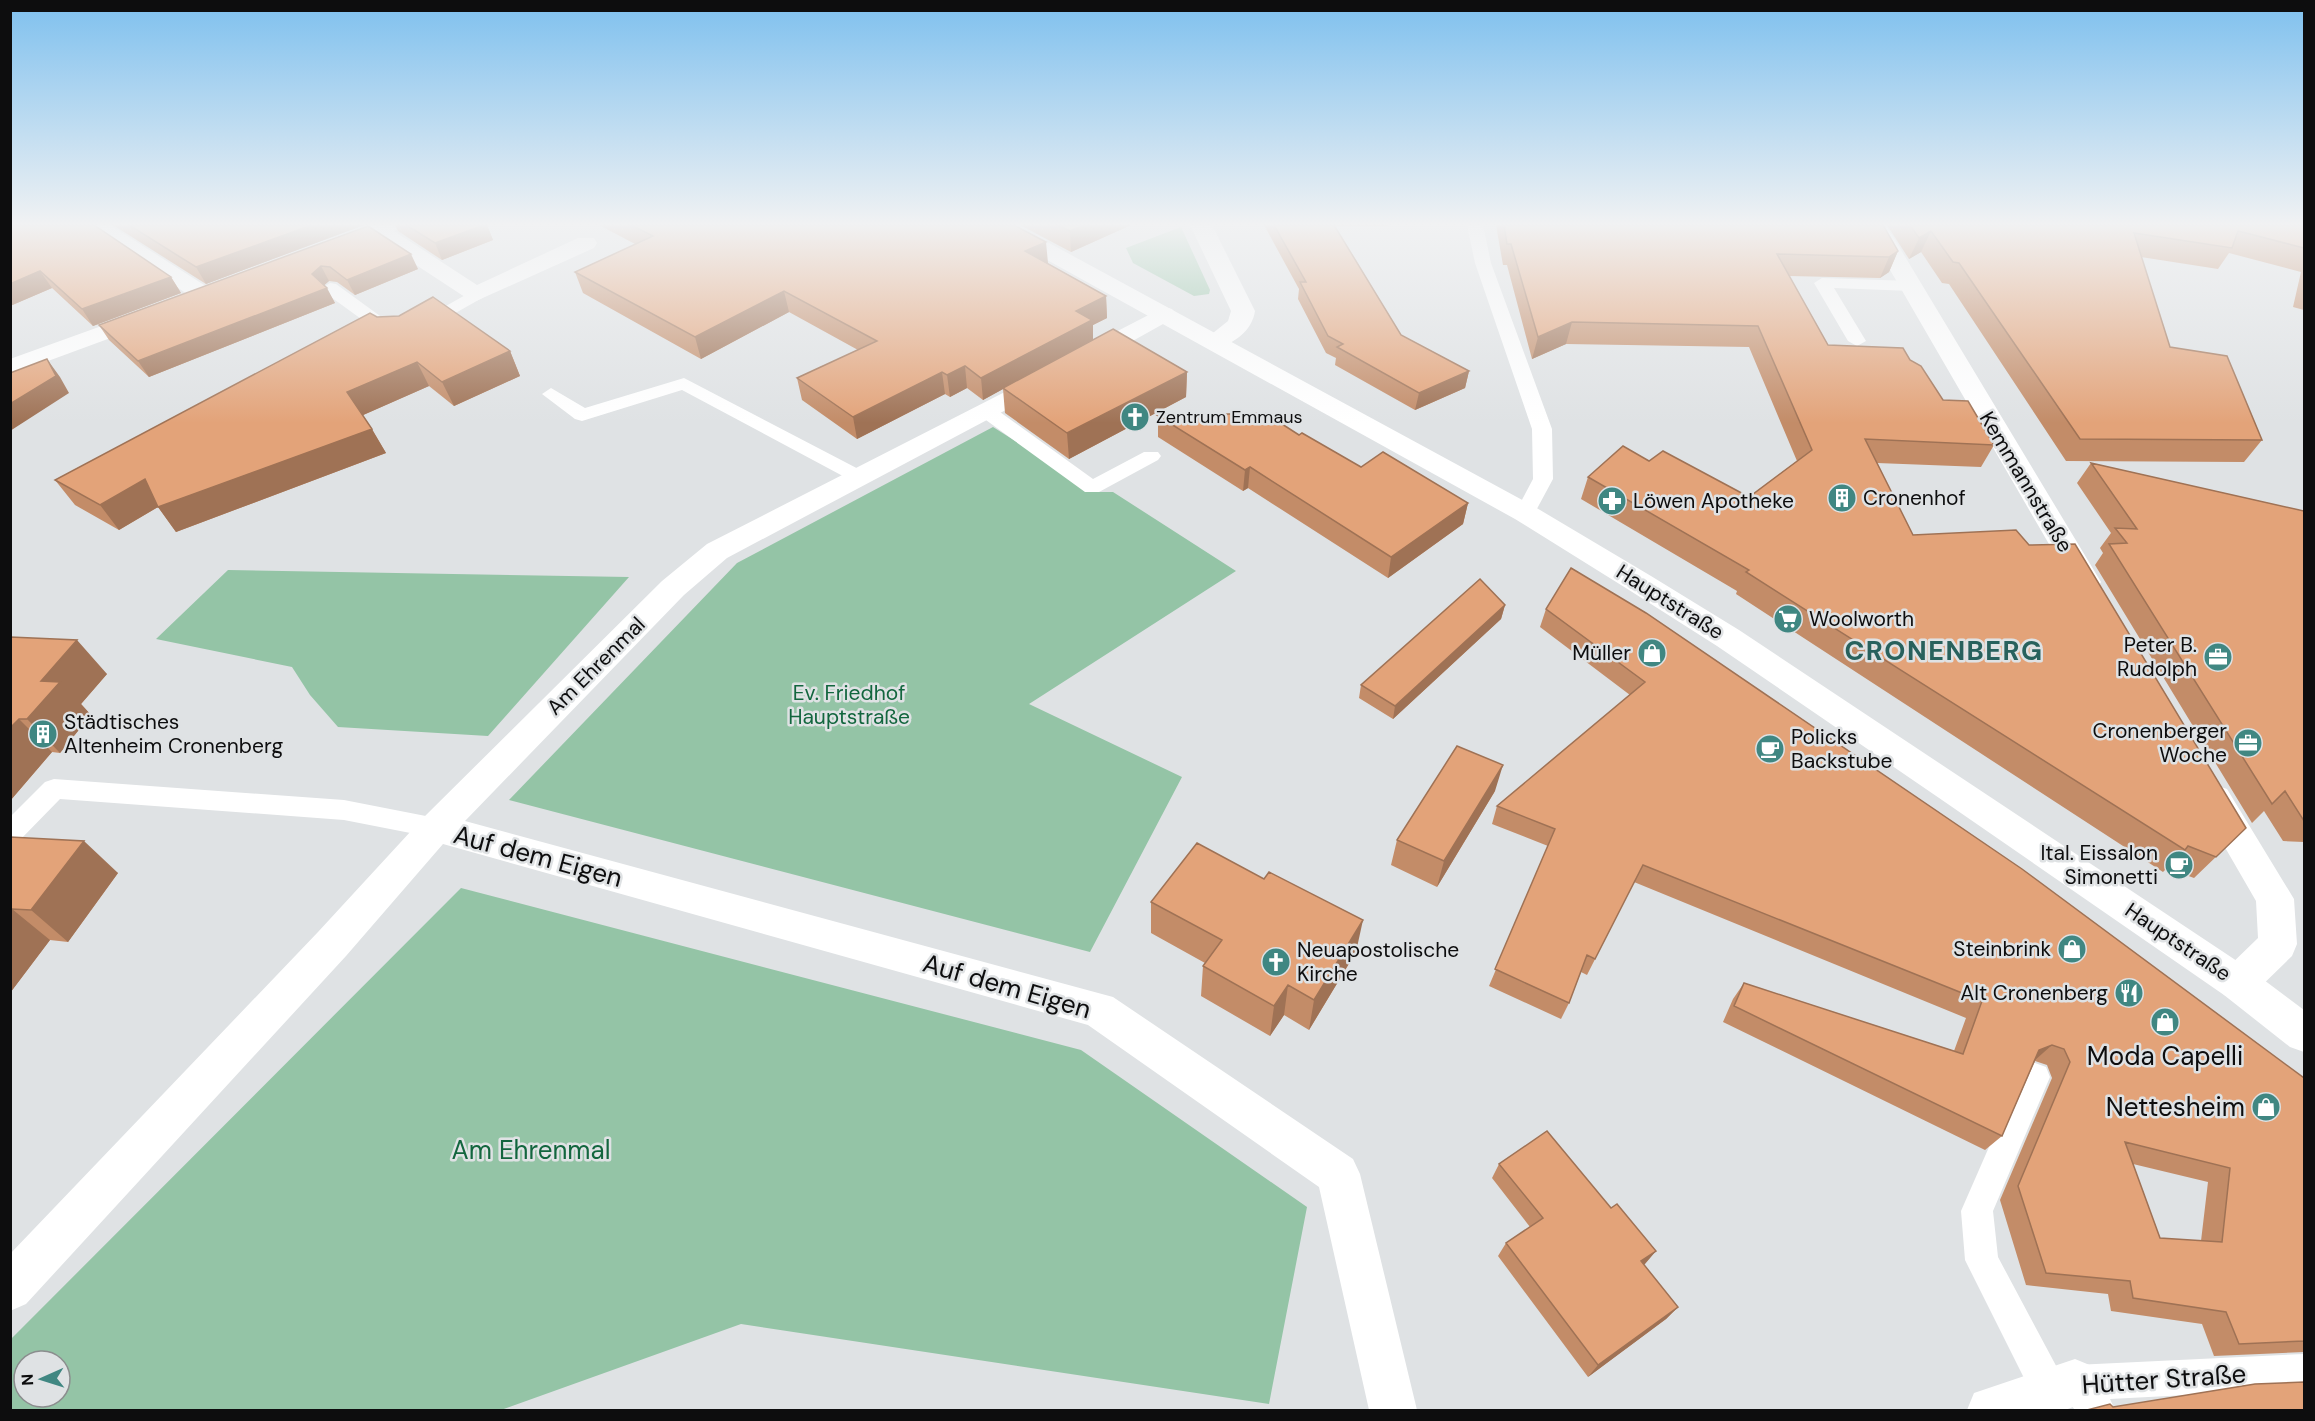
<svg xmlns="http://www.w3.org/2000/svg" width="2315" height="1421" font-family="'DM Sans',sans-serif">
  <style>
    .green { fill: #94c4a6; fill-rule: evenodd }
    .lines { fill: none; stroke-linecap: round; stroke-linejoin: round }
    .lane { fill: #fff; fill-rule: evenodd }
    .street { fill: #fff; fill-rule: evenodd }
    .secondary { fill: #fff; fill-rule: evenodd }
    .wall { fill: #c38c68; fill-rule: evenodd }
    .shaded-wall { fill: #9f7255 }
    .building { fill: #e3a379; stroke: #9f7255; stroke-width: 1.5; fill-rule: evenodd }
    .labels { text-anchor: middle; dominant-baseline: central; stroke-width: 5; stroke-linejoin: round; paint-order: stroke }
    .far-poi-label { font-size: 18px; fill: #0d0d0e; stroke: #dfe2e4; text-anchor: start }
    .street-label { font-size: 21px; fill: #0d0d0e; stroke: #dfe2e4 }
    .poi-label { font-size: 21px; fill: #0d0d0e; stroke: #dfe2e4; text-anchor: start }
    .park-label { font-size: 21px; fill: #12663e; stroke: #dfe2e4 }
    .near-street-label { font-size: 26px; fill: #0d0d0e; stroke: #dfe2e4 }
    .near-poi-label { font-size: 26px; fill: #0d0d0e; stroke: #dfe2e4 }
    .near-park-label { font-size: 26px; fill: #12663e; stroke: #dfe2e4 }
    .district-label { font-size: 27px; font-weight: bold; letter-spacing: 1.5px; fill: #28615d; stroke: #dfe2e4 }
  </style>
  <rect width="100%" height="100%" fill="#dfe2e4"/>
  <!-- green -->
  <path class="green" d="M1181,227L1210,290L1209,294L1194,296L1133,263L1126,248Z
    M993,427L1096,492H1113L1236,571L1029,704L1182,777L1090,952L509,800L737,563Z
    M228,570L629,577L488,736L338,727L310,695L292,667L156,639Z
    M461,888L1081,1050L1307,1207L1269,1404L741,1324L501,1410H11V1339ZM24,1361H60V1397H24Z"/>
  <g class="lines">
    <!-- lane -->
    <path class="lane" d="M1467,225H1483L1491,263L1552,429L1553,479L1532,518H1518L1515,513L1533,479L1532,429L1475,263Z
      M1822,278L1911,281L1919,286L1911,291L1834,288L1866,341L1857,346L1848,341L1814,283Z
      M330,283L336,284L398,329L401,333L398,337H386L324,292L322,288Z
      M476,289L482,290L484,294L482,298L429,328H417L414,324Z
      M684,378L868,474L871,478L868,482H854L682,390L582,421L575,419L542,394L551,388L585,408Z
      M986,405L993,407L1093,479L1144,452H1158L1161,456L1158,460L1099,492H1085L979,415L977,411L979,407Z
      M54,779L344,800L436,818L445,821L449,828L445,835L436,838L344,820L60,799L19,841L10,844V817L45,782Z
      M2035,1063L2046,1067L2050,1077L1993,1211L1998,1257L2061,1375L2062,1370L2075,1365L2304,1354V1389L2110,1399L2115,1410H2075L2065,1398L2063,1404L2050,1409L2037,1404L1965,1260L1961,1211L2024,1067Z"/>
    <!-- street -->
    <path class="street" d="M85,225H110L212,290L216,295L212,300H196Z
      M369,225H400L394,231L477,285L578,238H594L597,243L594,248L476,301L468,299L375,238L340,251H324L321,246L324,241Z
      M1190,225H1212L1255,311C1252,331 1234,344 1215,348L1206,346L1203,341L1228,321L1231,311Z
      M1864,225H1886L2101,582L2097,589L2086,592L2075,589Z
      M1164,307L1172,309L1176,314L1172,319L1095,362L1086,364L1077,362L1074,357L1077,352Z
      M146,310L154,312L158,317L154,322L10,375V359Z
      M1044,372L1053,375L1057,380L1053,385L727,558L684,595L465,821L1113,997L1353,1159L1360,1174L1417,1410H1369L1319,1187L1088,1025L443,844L346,956L26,1304L10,1311V1254L318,932L423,818L662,581L707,544Z
      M2215,785L2227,789L2294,899L2297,944L2292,956L2252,995L2238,1000L2224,995L2218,983L2224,971L2258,938L2256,901L2197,799L2203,789Z
      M2075,1359L2092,1366L2099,1383L2092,1400L2065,1410H1967L1974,1393Z"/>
    <!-- secondary -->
    <path class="secondary" d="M990,225H1016L1535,507L1651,576L1739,630L2252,971L2304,1010V1052L2290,1047L2224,995L1942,800L1717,646L1629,590L1515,519L993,230Z"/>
  </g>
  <!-- wall -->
  <path class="wall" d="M10,225L171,277L181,293L93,326L52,288L10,306Z
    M113,225H364L206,284Z
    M395,225H487L493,240L442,260L398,231Z
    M599,225H1014L1048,263H1047L1106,296L1107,318L1093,325V339L1187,372L1186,397L1069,459L1005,413L1003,389L983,400L967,388L950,397L945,394L857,439L802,400L797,378L858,350L789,312L701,359L583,293L575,272L635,244Z
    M1020,225H1131L1071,252Z
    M1264,225H1388L1387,226H1335L1401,335L1469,371L1465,388L1415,410L1335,365L1336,358L1326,353L1298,299L1299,289Z
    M1496,225H1883L1898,251L1889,272L1880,278L1789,276L1828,345L1910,360L1943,400L1994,445L1981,467L1877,463L1913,535L2246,828L2194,878L2167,868L2163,872L1736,594L1737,591L1581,499L1588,477L1649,461L1749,497L1797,461L1749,347L1566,344L1532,359L1507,265H1503Z
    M1887,225H2304V310L2293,307L2301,272L2229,253L2218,269L2141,257L2170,347L2262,440L2244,462L2066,461L1949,284L1942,283L1921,252L1909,259Z
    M368,226L418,269L355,295L337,282L329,281L324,285L335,303L149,377L109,340L99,325Z
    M377,317L510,351L520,376L454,406L429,386L363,415L386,453L176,532L158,507L119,530L75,505L55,480Z
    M1158,416L1299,435L1361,467L1468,503L1463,524L1388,578L1248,488L1243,491L1158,437Z
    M2091,463L2304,511V842L2283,841L2264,811L2252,823L2095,565L2103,553L2100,548L2111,533L2077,483Z
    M1505,605L1501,619L1393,719L1359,698L1361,685Z
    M1546,609L2304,1078V1352L2214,1356L2202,1324L2111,1311L2108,1294L2026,1285L2000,1200L2052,1078L2047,1065L2035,1061L2002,1136L1985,1150L1723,1022L1733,999L1744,983L1954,1051L1966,1018L1634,882L1587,975L1581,972L1569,1003L1561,1019L1489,986L1548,846L1492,824L1497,806L1630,695L1540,627ZM2133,1164L2208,1182L2201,1241L2160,1238Z
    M10,637L107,674L81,704L91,715L60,753L52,752L10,801Z
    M1495,791L1437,887L1391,865L1397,840Z
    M10,837L118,873L68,942L50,940L10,993Z
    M1151,902L1356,952L1309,1030L1284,1015L1270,1036L1201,996L1203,966L1205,963L1151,933Z
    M1499,1164L1611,1208L1656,1251L1643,1265L1678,1307L1666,1319L1588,1377L1498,1256L1506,1243L1530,1227L1492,1178Z"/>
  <!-- shaded-wall -->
  <path class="shaded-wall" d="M312,225H364L206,284L196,267Z
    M484,225H487L493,240L442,260L435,243Z
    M1085,225H1131L1071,252L1070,231Z
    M1931,231L1921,252L1909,259L1919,238Z
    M1046,242L1048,263L1027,272L1025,251Z
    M1898,251L1889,272L1880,278L1889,257Z
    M411,254L418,269L355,295L347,280Z
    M321,266L329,281L320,289L312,274Z
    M40,271L52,288L10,306V284Z
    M171,277L181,293L93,326L82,309Z
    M327,288L335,303L149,377L138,361Z
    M784,291L789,312L701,359L695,337Z
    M1106,296L1107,318L1093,325V342L1003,388V389L983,400L981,378L1076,311Z
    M1572,322L1566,344L1532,359L1538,337Z
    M510,351L520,376L454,406L442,382Z
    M47,359L60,377L69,393L10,431V404Z
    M417,362L429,386L361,416L347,392Z
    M965,366L967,388L950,397L947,375Z
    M1469,371L1465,388L1415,410L1419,393Z
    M942,372L945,394L857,439L853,417Z
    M1187,372L1186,397L1069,459L1067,433Z
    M372,429L386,453L176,532L158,507L119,530L100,505L145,479Z
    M1250,467L1248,488L1243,491L1245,470Z
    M1468,503L1463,524L1388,578L1391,557Z
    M1505,605L1501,619L1393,719L1395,706Z
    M77,640L107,674L81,704L91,715L60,753L27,719L41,681Z
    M19,719L52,752L10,801V728Z
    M1503,765L1495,791L1437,887L1444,861Z
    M84,841L118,873L68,942L31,910Z
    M12,909L50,940L10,993V910Z
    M1363,920L1356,952L1309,1030L1314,1000Z
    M1288,985L1284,1015L1270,1036L1274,1006Z
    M2052,1045L2034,1061L2039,1050Z
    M1656,1251L1645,1264L1630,1275L1641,1261Z
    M1678,1307L1666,1319L1588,1377L1598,1365Z"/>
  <!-- building -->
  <path class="building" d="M10,225H94L171,277L82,309L40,271L10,284Z
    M129,225H312L196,267Z
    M406,225H484L435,243Z
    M631,225H1014L1046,242L1025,251L1106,296L1076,311L1092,320L981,378L965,366L947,375L942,372L853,417L797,378L877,341L784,291L695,337L575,272L653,236Z
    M1057,225H1085L1070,231Z
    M1274,225H1334L1401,335L1469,371L1419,393L1337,347L1343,344L1328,336L1300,282H1306Z
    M1504,225H1883L1898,251L1889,257L1777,254L1828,345L1903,348L1910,360L1921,366L1943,400L1968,401L1994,445L1865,439L1913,535L2016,530L2029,545L2075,544L2246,828L2216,857L2188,846L2185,850L1746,572L1749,570L1588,477L1623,446L1649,461L1663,451L1749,497L1812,450L1758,326L1572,322L1538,337L1511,244H1507Z
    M1910,225H2304V248L2238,231L2232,248L2134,233L2170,347L2227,356L2262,440L2080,439L1959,263L1953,262L1931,231L1919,238Z
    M368,226L411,254L347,280L330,267L321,266L312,274L327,288L138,361L99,325Z
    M433,297L510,351L442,382L417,362L347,392L372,429L158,507L145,479L100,505L55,480L370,313L377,317L399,316Z
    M1113,329L1187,372L1067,433L1003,388Z
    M47,359L56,376L10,404V373Z
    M1265,413L1299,435L1302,433L1361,467L1383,452L1468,503L1391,557L1250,467L1245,470L1158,416Z
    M2091,463L2304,511V821L2285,791L2272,804L2109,544L2127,543L2115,528L2137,529Z
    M1571,568L1646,613L2022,869L2304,1078V1341L2239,1344L2226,1312L2133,1298L2130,1281L2046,1273L2018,1186L2070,1062L2064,1049L2052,1045L2039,1050L2002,1136L1734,1006L1744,983L1963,1054L1982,1001L1643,865L1595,959L1587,955L1569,1003L1495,969L1555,829L1497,806L1645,682L1546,609ZM2125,1142L2230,1168L2222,1242L2160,1238Z
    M1480,579L1505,605L1395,706L1361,685Z
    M10,637L77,640L41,681L60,682L27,719H19L10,728Z
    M1457,746L1503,765L1444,861L1397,840Z
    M10,837L84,841L31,910L12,909L10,910Z
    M1197,843L1264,879L1269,872L1363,920L1314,1000L1288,985L1274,1006L1203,966L1222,940L1151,902Z
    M1547,1131L1611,1208L1617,1204L1656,1251L1641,1261L1678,1307L1598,1365L1506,1243L1543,1218L1499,1164Z
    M2304,1382V1410H2087L2110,1404L2113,1407L2255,1384Z"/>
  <!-- sky -->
  <linearGradient id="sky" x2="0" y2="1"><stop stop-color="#7ec0ee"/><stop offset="0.53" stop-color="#f1f2f3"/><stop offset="1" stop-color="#f1f2f3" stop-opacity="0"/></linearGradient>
  <rect width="2315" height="423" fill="url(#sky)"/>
  <!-- icons -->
  <defs>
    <g id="church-disc" transform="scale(1.5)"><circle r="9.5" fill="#408782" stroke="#dfe2e4"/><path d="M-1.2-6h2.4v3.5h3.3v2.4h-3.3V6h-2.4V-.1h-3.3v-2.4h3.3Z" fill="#fff"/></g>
    <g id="building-disc" transform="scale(1.5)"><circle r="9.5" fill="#408782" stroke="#dfe2e4"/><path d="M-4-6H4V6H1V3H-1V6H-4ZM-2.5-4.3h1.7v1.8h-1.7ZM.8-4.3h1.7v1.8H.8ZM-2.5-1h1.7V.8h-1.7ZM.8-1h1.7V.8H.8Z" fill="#fff"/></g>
    <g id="pharmacy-disc" transform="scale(1.5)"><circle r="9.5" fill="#408782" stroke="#dfe2e4"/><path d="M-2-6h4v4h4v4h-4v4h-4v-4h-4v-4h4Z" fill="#fff"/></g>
    <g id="supermarket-disc" transform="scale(1.5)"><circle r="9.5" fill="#408782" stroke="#dfe2e4"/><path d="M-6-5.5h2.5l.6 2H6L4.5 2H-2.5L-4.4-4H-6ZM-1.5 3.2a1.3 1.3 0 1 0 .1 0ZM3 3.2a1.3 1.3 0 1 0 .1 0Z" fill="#fff"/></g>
    <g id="shop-disc" transform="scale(1.5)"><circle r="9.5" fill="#408782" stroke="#dfe2e4"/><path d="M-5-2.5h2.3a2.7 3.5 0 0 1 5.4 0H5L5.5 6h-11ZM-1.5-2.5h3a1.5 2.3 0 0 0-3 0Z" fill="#fff"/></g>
    <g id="office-disc" transform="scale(1.5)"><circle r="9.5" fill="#408782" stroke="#dfe2e4"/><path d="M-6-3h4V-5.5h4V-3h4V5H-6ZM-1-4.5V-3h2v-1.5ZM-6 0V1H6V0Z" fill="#fff"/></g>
    <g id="cafe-disc" transform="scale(1.5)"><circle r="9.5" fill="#408782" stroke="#dfe2e4"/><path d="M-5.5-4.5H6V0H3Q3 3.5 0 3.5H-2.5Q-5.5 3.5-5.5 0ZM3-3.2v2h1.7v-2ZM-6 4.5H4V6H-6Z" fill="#fff"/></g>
    <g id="restaurant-disc" transform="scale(1.5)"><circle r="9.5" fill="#408782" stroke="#dfe2e4"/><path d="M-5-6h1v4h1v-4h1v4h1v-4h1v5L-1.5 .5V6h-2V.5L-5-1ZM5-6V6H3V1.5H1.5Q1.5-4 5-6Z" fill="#fff"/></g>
  </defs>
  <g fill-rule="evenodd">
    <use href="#church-disc" x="1135" y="417"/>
    <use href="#building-disc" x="1842" y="498"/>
    <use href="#pharmacy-disc" x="1612" y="501"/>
    <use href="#supermarket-disc" x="1788" y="619"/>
    <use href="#shop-disc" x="1652" y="653"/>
    <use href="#office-disc" x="2218" y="657"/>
    <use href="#building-disc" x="43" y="734"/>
    <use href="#office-disc" x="2248" y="743"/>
    <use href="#cafe-disc" x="1770" y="749"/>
    <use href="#cafe-disc" x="2179" y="865"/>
    <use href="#shop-disc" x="2072" y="949"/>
    <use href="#church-disc" x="1276" y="962"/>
    <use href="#restaurant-disc" x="2129" y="993"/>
    <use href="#shop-disc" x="2165" y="1022"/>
    <use href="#shop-disc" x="2266" y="1107"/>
  </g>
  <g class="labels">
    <!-- far-poi labels -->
    <g class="far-poi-label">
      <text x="1156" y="417">Zentrum Emmaus</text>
    </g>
    <!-- street labels -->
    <g class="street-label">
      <text transform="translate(2026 482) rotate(59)">Kemmannstraße</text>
      <text transform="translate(1670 602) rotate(32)">Hauptstraße</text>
      <text transform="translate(596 666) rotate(-45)">Am Ehrenmal</text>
      <text transform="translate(2178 942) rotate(34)">Hauptstraße</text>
    </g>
    <!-- poi labels -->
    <g class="poi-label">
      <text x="1863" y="498">Cronenhof</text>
      <text x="1633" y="501">Löwen Apotheke</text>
      <text x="1809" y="619">Woolworth</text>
      <text x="2197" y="645" text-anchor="end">Peter B.<tspan x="2197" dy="24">Rudolph</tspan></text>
      <text x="1631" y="653" text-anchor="end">Müller</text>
      <text x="64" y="722">Städtisches<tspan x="64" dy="24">Altenheim Cronenberg</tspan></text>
      <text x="2227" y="731" text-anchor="end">Cronenberger<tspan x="2227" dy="24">Woche</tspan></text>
      <text x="1791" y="737">Policks<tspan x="1791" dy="24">Backstube</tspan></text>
      <text x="2158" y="853" text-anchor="end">Ital. Eissalon<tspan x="2158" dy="24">Simonetti</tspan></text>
      <text x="2051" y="949" text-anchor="end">Steinbrink</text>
      <text x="1297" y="950">Neuapostolische<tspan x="1297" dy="24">Kirche</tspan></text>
      <text x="2108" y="993" text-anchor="end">Alt Cronenberg</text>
    </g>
    <!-- park labels -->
    <g class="park-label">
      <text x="849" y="693">Ev. Friedhof<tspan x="849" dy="24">Hauptstraße</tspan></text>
    </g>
    <!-- near-street labels -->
    <g class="near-street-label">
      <text transform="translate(538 856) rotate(15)">Auf dem Eigen</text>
      <text transform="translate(1007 986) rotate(16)">Auf dem Eigen</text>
      <text transform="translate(2164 1379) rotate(-4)">Hütter Straße</text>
    </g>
    <!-- near-poi labels -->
    <g class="near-poi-label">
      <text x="2165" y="1056">Moda Capelli</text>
      <text x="2245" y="1107" text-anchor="end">Nettesheim</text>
    </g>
    <!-- near-park labels -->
    <g class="near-park-label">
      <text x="531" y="1150">Am Ehrenmal</text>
    </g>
    <!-- district labels -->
    <g class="district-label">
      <text x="1944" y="650">CRONENBERG</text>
    </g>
  </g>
  <!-- border -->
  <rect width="2315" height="1421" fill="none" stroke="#0d0d0e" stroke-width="24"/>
  <!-- north arrow -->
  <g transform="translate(42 1379) rotate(267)"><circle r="28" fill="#dfe2e4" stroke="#8b8d8e" stroke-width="1.5"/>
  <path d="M0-4.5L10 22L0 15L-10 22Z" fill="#408782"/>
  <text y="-9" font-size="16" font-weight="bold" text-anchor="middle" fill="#0d0d0e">N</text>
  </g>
</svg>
